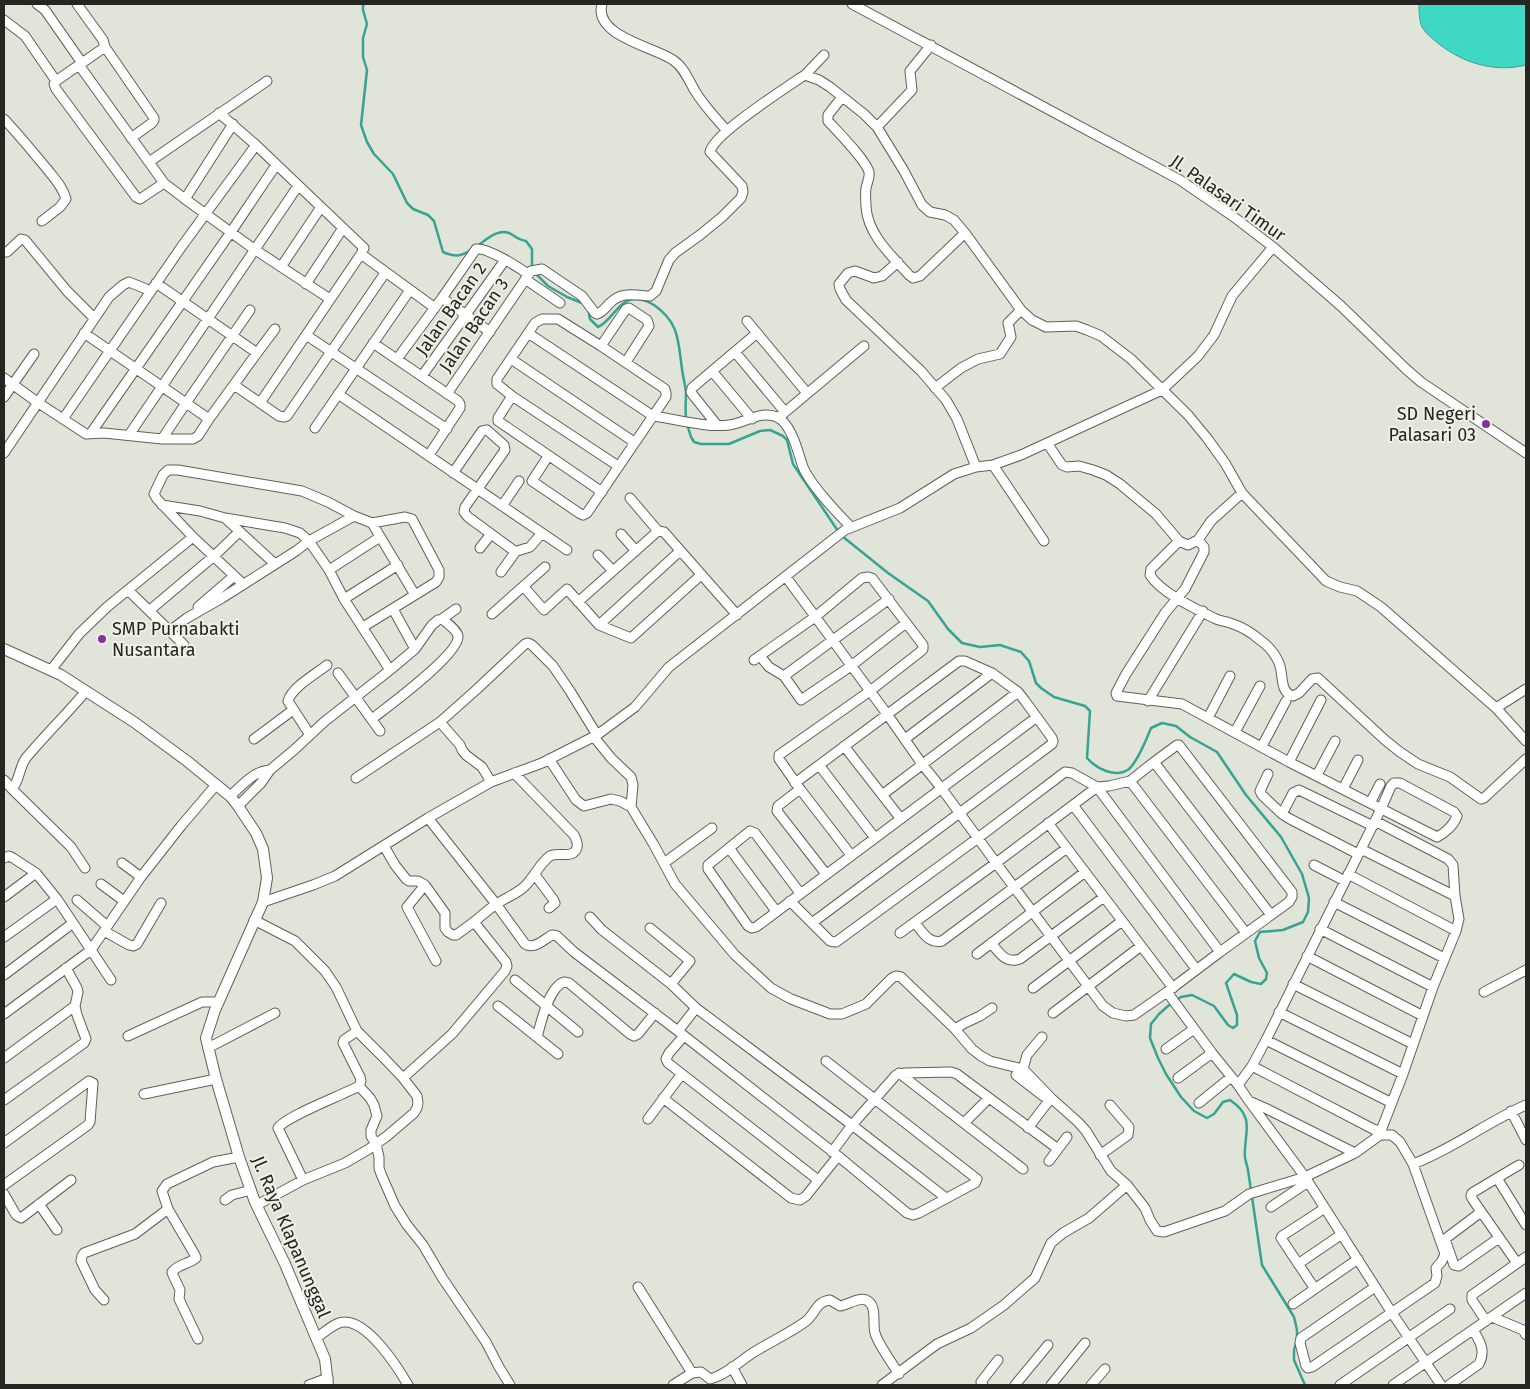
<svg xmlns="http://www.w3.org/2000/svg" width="1530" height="1389" font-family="'Fira Sans',sans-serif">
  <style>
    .water { fill: #3ed8c4; stroke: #36a393 }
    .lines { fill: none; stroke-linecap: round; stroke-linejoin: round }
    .stream { stroke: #36a393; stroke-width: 2.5 }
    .minor-casing { stroke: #5f6157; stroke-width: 11 }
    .tertiary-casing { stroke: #5f6157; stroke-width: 12 }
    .minor { stroke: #fff; stroke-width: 9 }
    .tertiary { stroke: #fff; stroke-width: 10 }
    .poi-dot { fill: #8432a2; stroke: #eef1e5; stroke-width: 2 }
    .labels { text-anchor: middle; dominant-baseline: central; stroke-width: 4; stroke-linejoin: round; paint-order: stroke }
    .street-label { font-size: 18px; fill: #252621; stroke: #eef1e5 }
    .poi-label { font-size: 18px; fill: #252621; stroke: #eef1e5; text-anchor: end }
  </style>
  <rect width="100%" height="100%" fill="#e1e4d8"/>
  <!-- water -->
  <path class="water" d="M1419,4H1526V65C1495,73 1463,63 1439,44C1433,39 1426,34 1422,27C1419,20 1419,11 1419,4Z"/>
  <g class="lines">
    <!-- stream -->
    <path class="stream" d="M363,4V10L367,24L363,38V57L367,70L361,125L367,142L374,154L393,174L407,203L413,209L428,215L434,221L443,252C454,257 460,257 471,250
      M477,246C486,240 499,227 511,234C516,237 519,240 526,241L532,249V268
      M535,273L548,286L567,297L582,303
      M588,308L590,319L598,327C611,321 617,304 629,300C637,297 648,301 654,305C680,323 678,342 682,369C683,377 685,384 686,392C686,401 685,409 686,418
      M687,424L691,437L694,442L701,444H729L760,431L770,430L783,436L787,440L793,464L838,531
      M842,536L888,573L928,601L948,629L962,643L980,647L1000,645L1021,652L1029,661L1036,683L1041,688L1054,697L1085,706L1090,711L1087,758C1096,768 1115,779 1129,769C1137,762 1147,738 1151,728L1162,723L1176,726L1190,737L1217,752L1246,795L1281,837L1302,874L1309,898L1308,912L1303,922L1283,930L1260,932L1255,941L1259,958L1267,973L1266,979L1261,984L1251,982L1234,974L1226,983L1237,1015V1025L1233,1028L1228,1025L1214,1006L1192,995L1181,997L1168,1006L1159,1014L1151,1024L1150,1038L1158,1058L1166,1074L1181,1097L1194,1111L1207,1118L1214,1114L1223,1102L1230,1100C1257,1118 1243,1134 1245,1158C1246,1162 1247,1166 1248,1170L1262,1265L1294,1317L1297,1330V1340L1294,1350V1360L1305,1385"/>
    <!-- minor casing -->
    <g class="minor-casing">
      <path id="minor" d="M37,4L45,10L82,63
        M602,4C593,36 655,47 673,60C684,67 689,81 695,91C704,106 716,118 727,131
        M852,4L1180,180L1234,217L1273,247L1341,306L1406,369L1421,382L1526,453
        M4,20L25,36L56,81L105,47L103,40L77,4
        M105,47L154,118V120L152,123L131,138
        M79,65L164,183L185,199L233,124
        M805,75L824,55
        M56,81L54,84L56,89L136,197L140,199L164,183
        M842,97L828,115V121C837,131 866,160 869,172C870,177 867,183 866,188C865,194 866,201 866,207C868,235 891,255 909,275L913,278L920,276L965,233
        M219,113L256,145L364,248L361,254L260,403
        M4,119C19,135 33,152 47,169C54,178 63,187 66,199L60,207L42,221
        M877,127L912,90L910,71L931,45
        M149,162L267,81
        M185,199L254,249L330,299
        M4,252H7L21,239L25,240L67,291L94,318
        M361,254L435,308
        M898,262L882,276L874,278L855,271L848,273L839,284L840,289L846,300L921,371L946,400L957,419L976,467
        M281,267L321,207
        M525,279L560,303
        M156,283L257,353L275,329
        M306,284L343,228
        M442,298L490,332
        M747,321L807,393
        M84,333L186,403L162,439
        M528,333L653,416L666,397V393L665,389L601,346L558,319H542L535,323L497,379V384L512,396L498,418V421L548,455L547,458L532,481L579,513L583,515L587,513L653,416C675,419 707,428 729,425C745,423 761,410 777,417C792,424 798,453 803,467C810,484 837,513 851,527
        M306,335L447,429
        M373,343L458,401L460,404V408L429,455
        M601,346L626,309L629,308L647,320L649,326L626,362
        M735,352L785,412
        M397,359L442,298L476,249C487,247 518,267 528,274
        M511,359L634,442
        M712,371L752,419
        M422,376L505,260
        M4,378L37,402L86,434L104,433L162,439H193L198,436L209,419L257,353
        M234,385L279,416L284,417L287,416L385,273
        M935,388L961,368L978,359L1000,354L1011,337L1008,323L1021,310
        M338,394L567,550
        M447,394L531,271L542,269L582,296L595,313L597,314C603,312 605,308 609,304C621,291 634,295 650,296L656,291L669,260L675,253L700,235L722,217L741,198L743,192L742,186L710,152C713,134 783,90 800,78L805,75L819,80L830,87L864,114L877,127L904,171L922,205L930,212L945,215L954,220L965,233L1021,310L1032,320L1046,327L1076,326L1087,330L1101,336L1131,359L1188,415L1207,438L1225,463L1242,493L1326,581L1340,587L1357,591L1381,607L1496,708L1526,741
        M512,396L618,466
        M4,397L34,354
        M778,418L864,346
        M63,419L182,246L256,145
        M209,419L186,403L250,310
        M717,425L693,395L691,392L692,388L757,333
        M315,428L410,290
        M91,433L231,232L276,165
        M129,435L298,186
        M1047,443L1062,465L1067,467L1079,466L1093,470L1106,475L1120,484L1156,514L1179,541L1188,545L1198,540L1211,521L1242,493
        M4,453L109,297L123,285L129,282L151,291
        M548,455L602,492
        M993,465L1044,541
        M453,473L482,431L487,430L504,445L505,450L465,507L464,512L468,517L513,550L514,554L501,572
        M630,498L658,531
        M162,505L200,511L225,518L285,528L300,533L309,541L329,570L344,599L390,670
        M502,506L519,481
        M225,518L275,564
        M372,523L415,595
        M621,534L636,551
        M1198,540L1204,547V552L1185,589L1165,613L1126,674L1116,693L1117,696L1182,704L1289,762L1437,837C1445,833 1454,825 1457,816L1454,812L1400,783H1394L1391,786L1381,809L1266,1040L1252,1066L1238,1085
        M1179,541L1151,569L1150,575C1161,593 1196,609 1216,619C1220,621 1225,621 1230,623C1240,626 1252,633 1260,640C1269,646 1275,654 1279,663C1284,675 1279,692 1293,696L1299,693L1312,679L1318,678L1385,740L1400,752L1418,764L1450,777L1481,799L1484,798L1526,759
        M480,548L491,534
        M514,552L530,547L542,533
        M598,555L613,571
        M329,570L380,537
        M786,577L887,714L922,764L942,789L996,863L1103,1006L1113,1013L1126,1016L1134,1015L1167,992L1220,952L1097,787L996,863L900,933
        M243,584L193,537L157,499L154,494L163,475L168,470H178L302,491L328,502L354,516L372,523L405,517L412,519L439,570V577L436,582L363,627
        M524,587L544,610L567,589L599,625L631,638L701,575
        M128,590L184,645
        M344,599L398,565
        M578,602L658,531L664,532L737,615
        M198,607L234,576
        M393,609L415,649
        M150,610L214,556L239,532
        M492,614L545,567
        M599,625L680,551
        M171,630L187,618L222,598L296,551L309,541L354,516
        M760,656L769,667L784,676L801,700L851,666L906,623
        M754,660L815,617L862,578L868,577L872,578L923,645V649L920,652L870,691L779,755V759L800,789L778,806L777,811L826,874
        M51,670L79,634L107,607L193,537
        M338,673L380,731
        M784,676L889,599
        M1148,701L1203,611
        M1496,708L1526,689
        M1208,718L1230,676
        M372,719C387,707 460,654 458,636C457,630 447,623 442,619
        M440,722L460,745L462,750L466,755L482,767L491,782
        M1235,732L1260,686
        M310,735L288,701C292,687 316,674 327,665
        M594,737L611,758L631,777L633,785L631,807
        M254,739L293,710
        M844,746L901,819
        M1262,746L1286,701
        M549,759L576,800L584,806L611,799L620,801L631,807L654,845L675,884L735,955L771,988L791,999L830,1014H842L866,1004L892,978L896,976L901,977L955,1029L972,1049L981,1056L990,1061L1023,1069L1051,1098L1078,1122L1086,1131L1111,1171L1127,1185L1089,1218L1063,1233L1051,1243L1035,1278L1004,1305L971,1328L937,1344L882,1385
        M1154,762L1177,745H1179L1292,892V897L1289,902L1220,952
        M1289,762L1321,700
        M819,765L875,838
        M1268,774L1260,791L1262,795L1282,814L1290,819L1358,854
        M1317,775L1335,741
        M356,778L440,722L476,690L525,644L528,643L532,645L553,666L570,691L597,735
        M4,780L12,789C20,780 19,767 26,758C45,735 67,714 86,691
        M1130,781L1246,933
        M795,783L959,661H965L992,673
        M12,789L71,847L85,868
        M800,789L851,855
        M1343,789L1358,760
        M882,795L1018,692
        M230,796C242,786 253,771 270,770
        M1370,803L1380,784
        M1073,805L1196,969
        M238,806L261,783L270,770L294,750L324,722L390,670L415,649L432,625L438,620L442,619L456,609
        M1282,814L1293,793L1299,790L1373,826
        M428,818L496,904L525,944C534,950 543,940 552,935L557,936L574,952L678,1031L838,1156L907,1213L913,1215L919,1213L975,1183L977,1179L826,1061
        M1048,823L1173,988
        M384,846L395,865L406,879L409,881H418L425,885L445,913V928L448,932L453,935H456L474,922
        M729,848L776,911
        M1361,849L1455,896
        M4,858L9,856L13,858L36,873L57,899L111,980
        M122,863L141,877
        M664,863L712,828
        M1314,865L1345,881
        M1348,874L1456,931
        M535,875L553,899L555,903L549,908
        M101,884L124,901
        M425,885L407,907L436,961
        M800,893L755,833L750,831L708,865V869L748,926L752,928L756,927L1037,717
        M4,897L36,873
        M77,900L107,926
        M790,901L830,941L836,942L978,838L1065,772L1072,773L1097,787L1109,786L1130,781L1154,762L1271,915
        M263,902L313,885L335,876L428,818L491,782L542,763L597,735L635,707L669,667L845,530L900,508L954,474L976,467L993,465L1021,455L1162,390L1198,356L1214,335L1232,296L1273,247
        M1334,902L1444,958
        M590,917L602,930L671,984L696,1008L852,1125L946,1198
        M254,920L295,941L325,971L336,987L357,1031L383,1057L403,1078L417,1096L418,1103L417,1108L414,1113L387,1136L369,1149L345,1163L303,1180L257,1205
        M812,923L1052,744L1053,741L1052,738L1025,701L1018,692L992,673L905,739
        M915,923C923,932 928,944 942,941L1067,848
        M650,928L690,961L671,984
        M1320,929L1433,987
        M104,931L129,945L133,946L137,944L161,903
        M4,937L57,899
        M991,943C1000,953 1005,964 1020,959L1104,897
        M977,954L1085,872
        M1307,956L1423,1016
        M4,975L73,923
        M515,980L578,1032
        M1293,984L1413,1044
        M1033,988L1122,921
        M1167,992L1212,1053L1238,1085L1249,1101L1305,1177L1392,1313L1441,1385
        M1484,992L1526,970
        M498,1006L558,1054
        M1279,1012L1403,1074
        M1053,1013L1141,946
        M4,1014L91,950L141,877L181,826L216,785
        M955,1029L965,1023L980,1016L992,1008
        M678,1031L696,1008
        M128,1036L202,1002H219
        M684,1036L669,1053L666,1059L668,1063L818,1180
        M537,1037C541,1022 549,987 564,982L569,983L630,1034L634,1036L638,1034L655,1013
        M1266,1040L1392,1103
        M208,1048L275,1013
        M1166,1049L1194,1029
        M4,1058L75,1006
        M1252,1066L1375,1130H1379L1382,1128L1403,1074L1433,987L1456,931L1459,919L1455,896L1453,865L1448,859L1375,821
        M1023,1069L1027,1055L1042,1037
        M899,1073L1023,1169
        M1016,1075L1043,1096
        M403,1078L452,1034L505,971L507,966L506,962L474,922C481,916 488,910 495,905C505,898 517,894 525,886C534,877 540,863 550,856C557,852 566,857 573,853C580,848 577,841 574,835L514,773
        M1178,1078L1212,1053
        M359,1086L370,1098L374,1105L377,1116L371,1130V1136L376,1144L379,1157V1168L381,1174L395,1206L407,1225L423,1245L443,1279L486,1342L499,1367L510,1385
        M144,1094L216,1079
        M663,1098L791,1198L800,1200L806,1196L838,1156
        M4,1100L84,1043L86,1039L77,1015L75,1006L78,992L77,988L66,968
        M1249,1101L1265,1108L1355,1153
        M1199,1103L1231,1077
        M1511,1111L1526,1140
        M648,1119L681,1075
        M964,1123L989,1098
        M1028,1128L1051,1098
        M4,1143L89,1081L93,1083L90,1122L88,1125L4,1185
        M832,1152L852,1125L896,1075L904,1073L951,1072L957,1074L1058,1149
        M1100,1155L1128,1135L1129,1127L1110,1105
        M1049,1161L1067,1137
        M1497,1178L1519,1165
        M303,1180L278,1128C286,1116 343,1095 359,1086L361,1081L360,1077L343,1043L344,1040L357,1031
        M1127,1185L1145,1208L1150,1220L1157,1231L1164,1232L1225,1211L1249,1194L1305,1177L1355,1153L1380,1135H1392L1400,1142L1413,1164C1453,1149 1487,1122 1526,1105
        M4,1194L16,1215L21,1218L71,1180
        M225,1200L232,1195L251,1190
        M39,1204L57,1230
        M1271,1207L1308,1182
        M168,1209L195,1255L196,1258C189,1264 178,1264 172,1272L173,1275L180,1290L179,1299L198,1339
        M1481,1212L1445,1239L1454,1265L1459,1266L1499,1238
        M1517,1263L1473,1200L1471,1196L1472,1193L1497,1178L1526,1225
        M1298,1264L1342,1234
        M638,1287L692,1373
        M1375,1287L1301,1338L1300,1343L1306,1366L1308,1368L1312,1367L1435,1283L1437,1276L1436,1268L1442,1261L1445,1254L1413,1164
        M1315,1289L1281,1238L1282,1236L1325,1208
        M104,1300L95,1290L81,1261L82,1256L84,1253L135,1234L168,1209L162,1191L167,1184L213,1162L239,1157
        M1293,1304L1358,1259
        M1492,1317L1523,1330L1526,1335
        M1486,1321L1472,1300V1295L1526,1257
        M317,1337C324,1333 335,1322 344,1322C368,1321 397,1366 408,1385
        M732,1367L742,1385
        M309,1385L328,1378
        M673,1385L692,1373L701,1372L710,1379C725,1375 738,1363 751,1354C768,1343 788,1334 805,1322C816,1314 815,1302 830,1300L840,1306C847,1305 859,1297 866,1300C878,1305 872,1324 875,1333C877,1342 893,1365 899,1374
        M983,1385L981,1382L998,1360
        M1015,1385L1048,1345
        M1051,1385L1085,1343
        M1091,1385L1105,1369
        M1340,1385L1450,1309
        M1393,1385L1526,1293
        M1449,1385L1479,1364C1486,1351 1480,1341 1473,1330"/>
    </g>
    <!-- tertiary casing -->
    <g class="tertiary-casing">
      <path id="tertiary" d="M4,649L61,675L134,722L187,761L230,796L238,806L256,833L263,849L267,878L263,902L215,1010L206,1038L216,1079L239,1157L255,1202L285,1264L325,1359L328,1385"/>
    </g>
    <!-- minor -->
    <use href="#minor" class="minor"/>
    <!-- tertiary -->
    <use href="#tertiary" class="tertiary"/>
  </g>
  <!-- markers -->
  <g class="poi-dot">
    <circle cx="1486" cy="424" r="5"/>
    <circle cx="102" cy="639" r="5"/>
  </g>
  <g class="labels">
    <!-- street labels -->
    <g class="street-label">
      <text transform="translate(1228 198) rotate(35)">Jl. Palasari Timur</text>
      <text transform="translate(451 309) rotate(-55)">Jalan Bacan 2</text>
      <text transform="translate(474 325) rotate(-56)">Jalan Bacan 3</text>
      <text transform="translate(291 1237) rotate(67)">Jl. Raya Klapanunggal</text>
    </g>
    <!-- poi labels -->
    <g class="poi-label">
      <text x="1476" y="414">SD Negeri<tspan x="1476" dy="21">Palasari 03</tspan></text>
      <text x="112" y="629" text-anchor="start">SMP Purnabakti<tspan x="112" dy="21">Nusantara</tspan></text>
    </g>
  </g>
  <!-- border -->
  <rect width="1530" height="1389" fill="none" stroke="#252621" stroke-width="10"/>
</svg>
